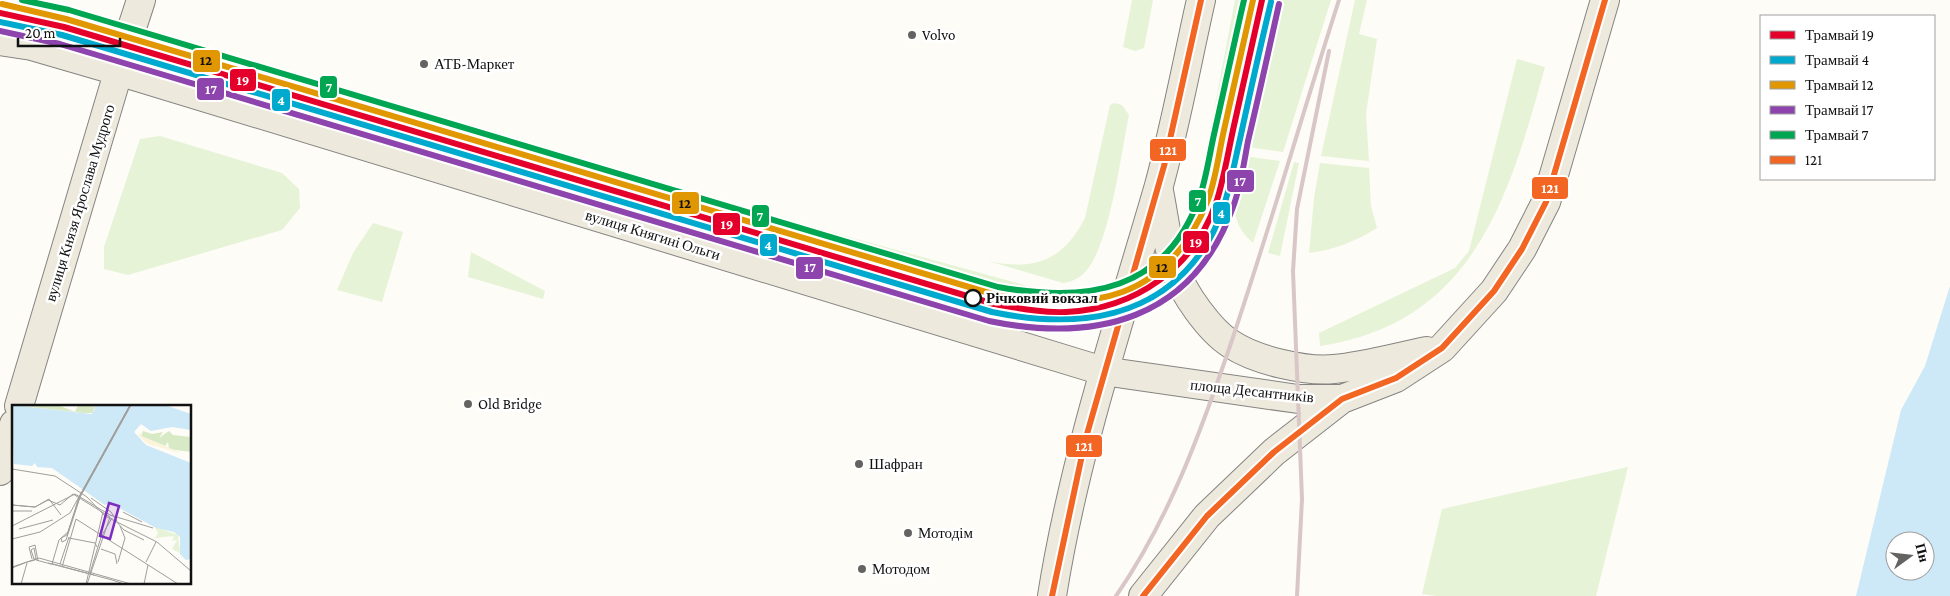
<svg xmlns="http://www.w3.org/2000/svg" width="1950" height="596" font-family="'Crimson Pro',serif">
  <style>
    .green { fill: #e7f3d7 }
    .water { fill: #cde8f7; fill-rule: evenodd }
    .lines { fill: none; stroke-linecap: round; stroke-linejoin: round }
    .major-casing { stroke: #858482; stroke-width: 30 }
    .major { stroke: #ede9dc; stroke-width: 28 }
    .rail { stroke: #d9c6c7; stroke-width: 4 }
    .bus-1-casing { stroke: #fff; stroke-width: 10 }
    .bus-1 { stroke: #f26522; stroke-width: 6 }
    .tram-1-casing { stroke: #fff; stroke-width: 10 }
    .tram-2-casing { stroke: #fff; stroke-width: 10 }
    .tram-3-casing { stroke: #fff; stroke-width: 10 }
    .tram-4-casing { stroke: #fff; stroke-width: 10 }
    .tram-5-casing { stroke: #fff; stroke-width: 10 }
    .tram-1 { stroke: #e4002b; stroke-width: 6 }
    .tram-2 { stroke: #00a9ce; stroke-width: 6 }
    .tram-3 { stroke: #e09702; stroke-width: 6 }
    .tram-4 { stroke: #8e44ad; stroke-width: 6 }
    .tram-5 { stroke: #00a651; stroke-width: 6 }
    .poi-dot { fill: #646362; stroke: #fff; stroke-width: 2 }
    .stop-dot { fill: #fff; stroke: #111; stroke-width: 2.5 }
    .labels { text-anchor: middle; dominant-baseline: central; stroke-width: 5; stroke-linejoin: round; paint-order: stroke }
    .poi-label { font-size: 15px; fill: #111; stroke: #fff; text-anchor: start }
    .street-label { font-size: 15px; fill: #111; stroke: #fff }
    .stop-label { font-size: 15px; font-weight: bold; fill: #111; stroke: #fff; text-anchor: start }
    .inset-road { fill: none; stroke: #9f9e9b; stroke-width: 1 }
    .view { fill: #7b2cbf; fill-opacity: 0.15; stroke: #7b2cbf; stroke-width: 2.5 }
    .inset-edge { fill: none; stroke: #111; stroke-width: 2.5 }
    .line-badge { stroke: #fff; stroke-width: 2 }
    .badge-label { font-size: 14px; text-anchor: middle; font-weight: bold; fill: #fff }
    .pale-badge-label { font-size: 14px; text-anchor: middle; font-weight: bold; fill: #111 }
  </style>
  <rect width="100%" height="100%" fill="#fdfcf7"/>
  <!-- green -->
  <path class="green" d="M1132,0H1153L1144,48L1135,51L1123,47Z
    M1235,0H1255L1217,192C1209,176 1206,165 1207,147Z
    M1274,0H1331L1283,152L1247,147Z
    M1355,0H1367L1359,34L1377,39L1366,114L1369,161L1321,156Z
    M1517,59L1545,67C1509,197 1474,323 1320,346L1319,333L1455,268L1469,251Z
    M1114,103L1122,105L1129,115C1121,153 1110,244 1086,271C1080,278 1072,282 1063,283L988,261C1034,271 1063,261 1085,218L1110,105Z
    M160,136L282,173L299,189L300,208L282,230L128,275L104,269V247L140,139Z
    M1244,156L1280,161L1253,243C1223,217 1237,190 1244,156Z
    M1294,162L1299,163L1280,256L1268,253Z
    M1320,163L1369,168L1371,206L1377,228C1356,241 1334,250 1309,253L1314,198Z
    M584,164L1064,296L1047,300L1030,298L583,167Z
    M373,223L403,232L382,302L337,290L353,253Z
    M471,252L545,291L543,299L468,277Z
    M1628,467L1596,596H1436L1422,594L1442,509Z"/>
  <!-- water -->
  <path class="water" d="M1950,286V596H1856L1901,410L1925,366ZM1895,541H1925V571H1895Z"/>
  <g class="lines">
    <!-- major casing -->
    <g class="major-casing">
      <path id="major" d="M0,41L32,46L118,71L1103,371L1298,399H1342L1396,378L1442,348L1494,291L1522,249L1546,202L1605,0
        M1159,191C1164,216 1167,244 1175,269C1183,293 1210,331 1231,344C1255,360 1305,372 1334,369C1365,366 1397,357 1427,351
        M19,406L126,46L141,0
        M0,471L14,424
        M1052,596C1074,457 1119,323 1158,189C1175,128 1187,62 1201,0
        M1143,596L1207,516L1274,452L1342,399"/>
    </g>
    <!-- major -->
    <use href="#major" class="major"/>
    <!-- rail -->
    <path class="rail" d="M1116,596C1169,519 1200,434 1230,346C1269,231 1302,115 1339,0
      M1297,596L1302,499L1293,271L1297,209L1329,51"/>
    <!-- bus-1 casing -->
    <g class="bus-1-casing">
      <path id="bus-1" d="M1052,596L1085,441L1164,166L1201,0
        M1143,596L1207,516L1274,452L1342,399L1396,378L1442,348L1494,291L1522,249L1546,202L1605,0"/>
    </g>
    <!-- bus-1 -->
    <use href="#bus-1" class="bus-1"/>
    <!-- tram-1 casing -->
    <g class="tram-1-casing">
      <path id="tram-1" d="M0,13L64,27L994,304C1018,308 1042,313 1066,312C1135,309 1195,268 1217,200C1224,178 1228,153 1233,130C1243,87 1252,43 1262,0"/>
    </g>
    <!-- tram-2 casing -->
    <g class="tram-2-casing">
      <path id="tram-2" d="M0,22L62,35L992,312C1075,329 1161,321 1209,240C1227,209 1232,173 1240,139C1250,93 1260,48 1271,2"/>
    </g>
    <!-- tram-3 casing -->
    <g class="tram-3-casing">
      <path id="tram-3" d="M2,4L66,19L996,295C1092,313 1168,300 1208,200C1216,178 1219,152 1224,130C1234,87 1243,43 1253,0"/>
    </g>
    <!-- tram-4 casing -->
    <g class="tram-4-casing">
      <path id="tram-4" d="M0,31L60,44L989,321C1096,343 1193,320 1233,207C1241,186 1244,162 1248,141C1259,95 1269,49 1279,4"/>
    </g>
    <!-- tram-5 casing -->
    <g class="tram-5-casing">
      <path id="tram-5" d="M22,0L69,10L998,287C1087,303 1166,292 1200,196C1207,175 1210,151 1215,130C1225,86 1234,43 1244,0"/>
    </g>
    <!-- tram-1 -->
    <use href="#tram-1" class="tram-1"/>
    <!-- tram-2 -->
    <use href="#tram-2" class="tram-2"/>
    <!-- tram-3 -->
    <use href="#tram-3" class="tram-3"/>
    <!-- tram-4 -->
    <use href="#tram-4" class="tram-4"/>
    <!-- tram-5 -->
    <use href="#tram-5" class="tram-5"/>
  </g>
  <!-- markers -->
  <g class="poi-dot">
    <circle cx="912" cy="35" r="5"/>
    <circle cx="424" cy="64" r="5"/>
    <circle cx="468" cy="404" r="5"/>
    <circle cx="859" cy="464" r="5"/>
    <circle cx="908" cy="533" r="5"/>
    <circle cx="862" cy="569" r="5"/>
  </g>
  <circle class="stop-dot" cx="973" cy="298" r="8"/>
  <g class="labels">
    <!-- poi labels -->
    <g class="poi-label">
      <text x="922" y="35">Volvo</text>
      <text x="434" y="64">АТБ-Маркет</text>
      <text x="478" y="404">Old Bridge</text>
      <text x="869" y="464">Шафран</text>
      <text x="918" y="533">Мотодім</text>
      <text x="872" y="569">Мотодом</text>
    </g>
    <!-- street labels -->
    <g class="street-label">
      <text transform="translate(80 203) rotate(-73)">вулиця Князя Ярослава Мудрого</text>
      <text transform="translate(653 235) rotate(17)">вулиця Княгині Ольги</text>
      <text transform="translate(1252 391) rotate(6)">площа Десантників</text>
    </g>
    <!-- stop labels -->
    <g class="stop-label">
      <text x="986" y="298">Річковий вокзал</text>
    </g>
  </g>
  <!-- overview -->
  <g transform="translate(12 405)">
    <rect width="179" height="179" fill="#fdfcf7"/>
    <path d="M143,122L166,130L168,148L160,144L165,135L160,136L162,131L143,133L146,128Z" fill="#e7f3d7"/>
    <path d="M0,0H46L63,7L66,0H83L81,8H72ZM131,26L140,29L151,27L147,33L157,26L161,30L179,32V47L157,44L156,37L153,41L129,31Z" fill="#d8eac5"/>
    <path d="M128,28L131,32L172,49L136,39L126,30Z" fill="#fcf4d9"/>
    <path d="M0,0L79,9L82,7L83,0H153L179,9V25L160,22L139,26L129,19L122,27L134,40L179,58V154L174,155L168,149V132L162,127L144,123L98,98L93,100L40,63L25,62L23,58L20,61L2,59Z" fill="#cde8f7"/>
    <path class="inset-road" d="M118,0L67,92L55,130L49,133L50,137L54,135L68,92L119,0M0,64L43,71L75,92L93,111L145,137L179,166M79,93L99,107L105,116M0,100L23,102L37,94L49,110M0,100L23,102L36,95L48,100L61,89L98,112L75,179M0,106H20M111,107L130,117M102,114L112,125L132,135M0,121L63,89L98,110L141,123M7,124L41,115M56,127L68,92L119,0M57,133L83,138L85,142M0,134L28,127L58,108L118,0M89,144L103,149L105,159M20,154L17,142L23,140L26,156M106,157L113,133L108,121M134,157L144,137M36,158L82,170M40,159L47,135L56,127M48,159L57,132M0,162L27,153L119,179M50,162L64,114L166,179M0,163L15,157L23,155L24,154L22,143L19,145L22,154H24V155L39,159H41L100,175L112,179M78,168L89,132L100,113M9,179L15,158M74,179L91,107M132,179L136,160"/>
    <path class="view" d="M97,98L107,101L98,134L88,131Z"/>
    <rect width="179" height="179" class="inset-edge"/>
  </g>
  <g class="line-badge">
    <rect x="192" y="49" width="29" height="24" rx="5" fill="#e09702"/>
    <rect x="229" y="68" width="28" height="24" rx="5" fill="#e4002b"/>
    <rect x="319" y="75" width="19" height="24" rx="5" fill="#00a651"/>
    <rect x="196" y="77" width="29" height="24" rx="5" fill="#8e44ad"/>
    <rect x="271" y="88" width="20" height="24" rx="5" fill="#00a9ce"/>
    <rect x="1149" y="138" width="38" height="24" rx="5" fill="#f26522"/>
    <rect x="1226" y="169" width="29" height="24" rx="5" fill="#8e44ad"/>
    <rect x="1531" y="176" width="38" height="24" rx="5" fill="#f26522"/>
    <rect x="1188" y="189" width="19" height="24" rx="5" fill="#00a651"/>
    <rect x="671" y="191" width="29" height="24" rx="5" fill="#e09702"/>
    <rect x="1212" y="201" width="19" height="24" rx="5" fill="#00a9ce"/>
    <rect x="751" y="204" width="19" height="24" rx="5" fill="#00a651"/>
    <rect x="712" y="212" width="29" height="24" rx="5" fill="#e4002b"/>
    <rect x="1182" y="230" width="28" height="24" rx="5" fill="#e4002b"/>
    <rect x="759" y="233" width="19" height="24" rx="5" fill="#00a9ce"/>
    <rect x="1148" y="255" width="29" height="24" rx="5" fill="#e09702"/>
    <rect x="795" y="256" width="29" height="24" rx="5" fill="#8e44ad"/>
    <rect x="1065" y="434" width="38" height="24" rx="5" fill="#f26522"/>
  </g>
  <g class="badge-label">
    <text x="243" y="85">19</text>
    <text x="329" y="92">7</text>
    <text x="211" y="94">17</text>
    <text x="281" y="105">4</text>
    <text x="1168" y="155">121</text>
    <text x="1240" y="186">17</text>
    <text x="1550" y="193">121</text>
    <text x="1198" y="206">7</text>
    <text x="1221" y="218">4</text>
    <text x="760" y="221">7</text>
    <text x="727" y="229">19</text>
    <text x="1196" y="247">19</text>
    <text x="768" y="250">4</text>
    <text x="810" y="272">17</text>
    <text x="1084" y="451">121</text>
  </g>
  <g class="pale-badge-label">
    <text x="206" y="65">12</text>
    <text x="685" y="208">12</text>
    <text x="1162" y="272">12</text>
  </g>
  <!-- legend -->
  <rect x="1760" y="15" width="175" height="165" fill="#ffffff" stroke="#a0a0a0"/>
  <rect x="1770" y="31" width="25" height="8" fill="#e4002b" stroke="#a0a0a0"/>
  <text x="1805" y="40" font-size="15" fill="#111111">Трамвай 19</text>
  <rect x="1770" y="56" width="25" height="8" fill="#00a9ce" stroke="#a0a0a0"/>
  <text x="1805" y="65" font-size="15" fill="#111111">Трамвай 4</text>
  <rect x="1770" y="81" width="25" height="8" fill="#e09702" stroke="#a0a0a0"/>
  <text x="1805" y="90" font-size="15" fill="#111111">Трамвай 12</text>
  <rect x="1770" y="106" width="25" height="8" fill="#8e44ad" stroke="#a0a0a0"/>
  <text x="1805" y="115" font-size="15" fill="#111111">Трамвай 17</text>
  <rect x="1770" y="131" width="25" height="8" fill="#00a651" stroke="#a0a0a0"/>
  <text x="1805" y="140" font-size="15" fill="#111111">Трамвай 7</text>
  <rect x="1770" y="156" width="25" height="8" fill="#f26522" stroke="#a0a0a0"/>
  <text x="1805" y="165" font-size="15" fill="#111111">121</text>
  <!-- north arrow -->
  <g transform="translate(1910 556) rotate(75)"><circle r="24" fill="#ffffff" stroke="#a0a0a0"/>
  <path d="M0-4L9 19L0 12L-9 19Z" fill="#646362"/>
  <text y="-8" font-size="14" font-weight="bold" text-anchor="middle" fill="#111111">Пн</text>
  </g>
  <!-- scale -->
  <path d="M18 38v8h102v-8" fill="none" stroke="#111111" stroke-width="2.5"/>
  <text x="25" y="38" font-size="15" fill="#111111" stroke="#ffffff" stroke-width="4" paint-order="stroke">20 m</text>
</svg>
